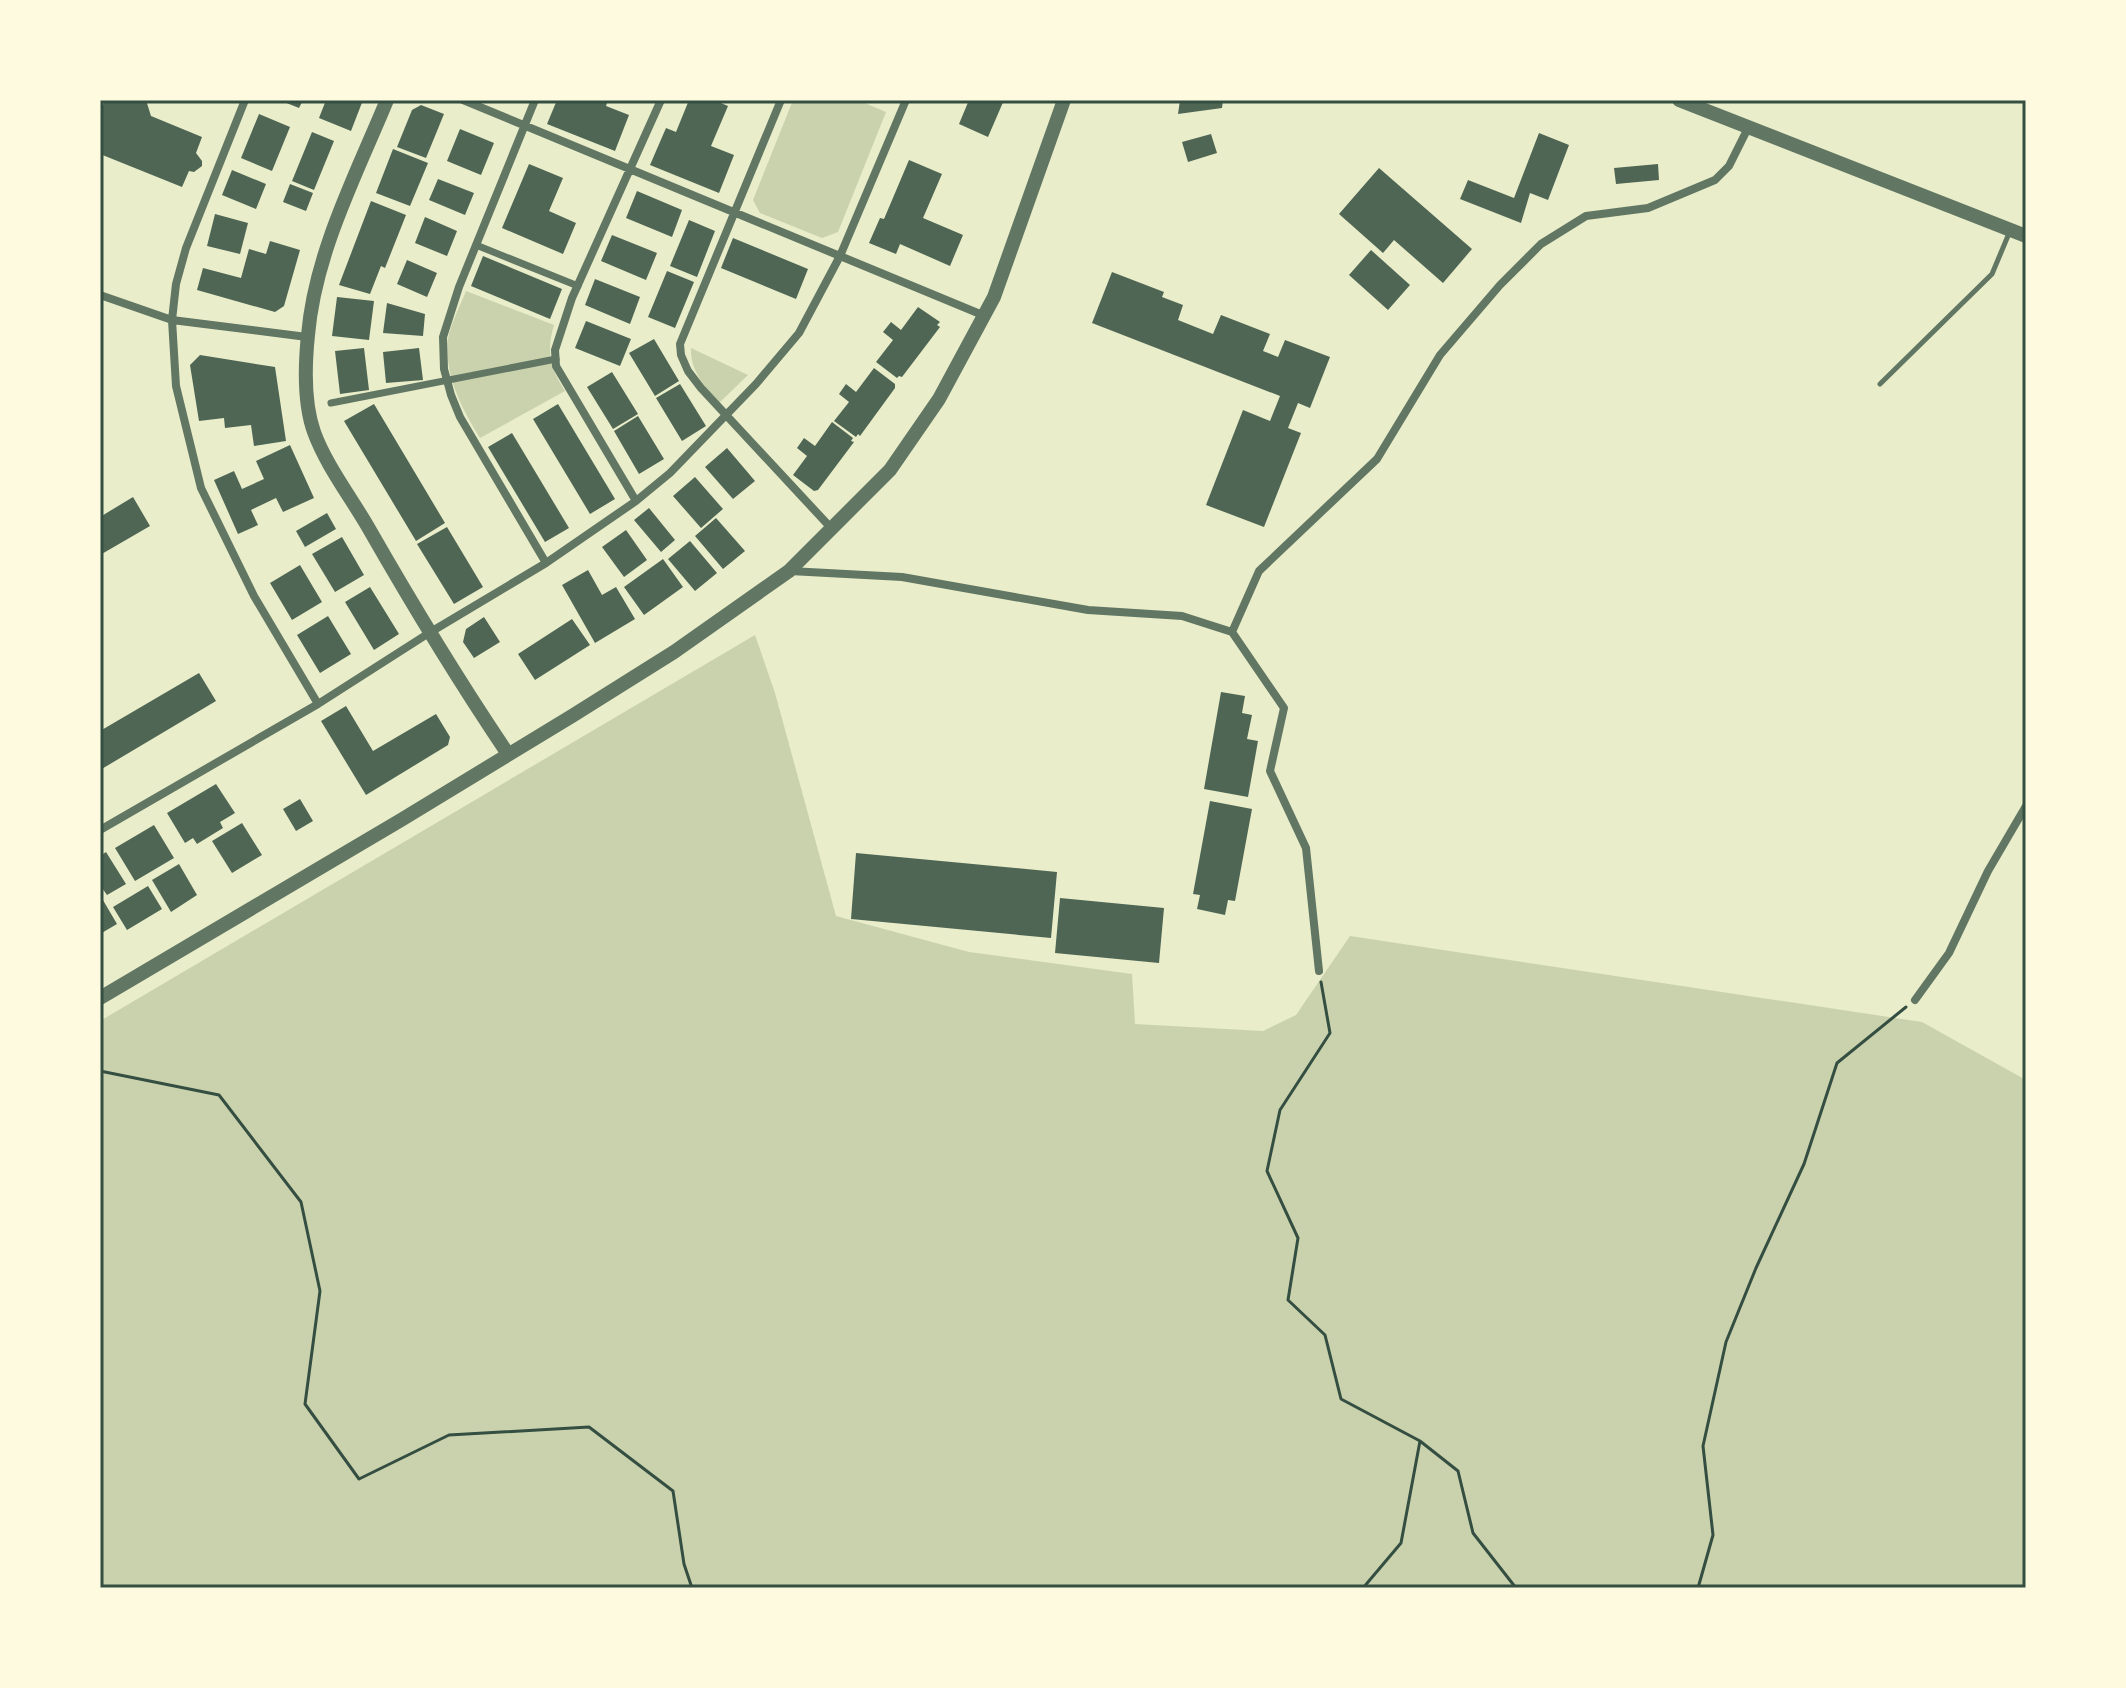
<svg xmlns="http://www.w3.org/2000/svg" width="2126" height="1688" font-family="'Roboto Condensed',sans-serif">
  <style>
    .green { fill: #cad2ad }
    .building { fill: #4f6655 }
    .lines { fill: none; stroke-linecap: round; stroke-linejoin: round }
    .path { stroke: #344e41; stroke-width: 3 }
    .service { stroke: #617663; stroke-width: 5 }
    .pedestrian { stroke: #617663; stroke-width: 7 }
    .minor { stroke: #617663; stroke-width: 8 }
    .tertiary { stroke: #617663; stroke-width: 14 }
    .neatline { fill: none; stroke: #344e41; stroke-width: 3 }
  </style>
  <rect width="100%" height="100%" fill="#e9edc9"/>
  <!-- green -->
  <path class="green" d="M793,100H858L886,112L838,232L822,238L760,213L753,200Z
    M466,291L554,325C546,352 550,368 565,391L480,438C462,409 444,375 448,339C451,323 460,306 466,291Z
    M691,348L748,375L719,403C705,386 690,371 691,348Z
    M755,635L775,693L836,916L969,952L1132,974L1135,1024L1263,1031L1296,1015L1350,936L1922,1022L2026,1080V1588H100V1021Z"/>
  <!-- building -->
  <path class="building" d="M105,100H146L151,116L202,137L196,153L202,161V166L194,172L189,171L182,187L100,154V113Z
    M279,100H303L299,108Z
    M326,100H363L351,131L319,118Z
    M557,100H608L606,106L629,115L615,151L547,124Z
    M689,100H714L728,106L711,146L734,155L719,193L650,165L666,128L676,132Z
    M969,100H1004L988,137L959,124Z
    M1180,100H1223L1222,108L1178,114Z
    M421,105L444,114L426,158L397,147L412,110Z
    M259,114L290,127L272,171L241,158Z
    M460,129L494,143L481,175L447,161Z
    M312,132L334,141L314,190L292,181Z
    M1539,133L1569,145L1548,200L1530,193L1521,223L1460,199L1468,180L1514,198Z
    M1211,134L1217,153L1188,162L1182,142Z
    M393,149L428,163L410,206L376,193Z
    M909,160L942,174L923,218L963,235L950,266L900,244L896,254L869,243L880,218L884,219Z
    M529,164L563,178L549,211L576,223L563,254L502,228Z
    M1658,164L1659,180L1616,184L1614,168Z
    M1379,168L1472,249L1443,283L1394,240L1383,253L1339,214Z
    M232,170L266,184L256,209L222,195Z
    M438,179L474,193L465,215L429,200Z
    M290,184L313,193L306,211L283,202Z
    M637,191L682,210L672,237L626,218Z
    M371,201L406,215L385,268L381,266L370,294L339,285Z
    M215,214L248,223L240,254L207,246Z
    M425,217L457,231L447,256L415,243Z
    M689,220L715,231L697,277L670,266Z
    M612,235L657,253L646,280L601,261Z
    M733,238L808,269L796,299L721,268Z
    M270,241L300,250L284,306L275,312L197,290L203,268L241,278L249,249L266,254Z
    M1371,250L1410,285L1388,310L1349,275Z
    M483,256L562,289L550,319L471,286Z
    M407,260L437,273L427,297L397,284Z
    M667,271L694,282L675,328L648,317Z
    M1112,272L1164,292L1162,297L1183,305L1178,320L1213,334L1221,315L1270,334L1263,351L1278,357L1285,340L1330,357L1310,408L1298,403L1288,428L1301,433L1264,527L1206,505L1243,410L1270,421L1280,396L1092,323Z
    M595,279L640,297L630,324L585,305Z
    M337,297L374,301L369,340L332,336Z
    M387,303L425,314L423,336L383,333Z
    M918,307L940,322L937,325L940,327L902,377L899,376L897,378L876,362L893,340L883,332L891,322L901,330Z
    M586,321L631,339L620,366L575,348Z
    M654,339L679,381L655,396L629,353Z
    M364,348L369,390L340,394L335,351Z
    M419,348L423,380L386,383L383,352Z
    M200,355L275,367L286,441L254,446L251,425L225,428L224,418L199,421L190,365Z
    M874,368L895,384V388L860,436L858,434L856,437L834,421L849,402L839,394L846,384L856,392Z
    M612,372L638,414L613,429L587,387Z
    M680,384L706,426L682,441L656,398Z
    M374,404L445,523L416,541L344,421Z
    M558,404L615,499L590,514L533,419Z
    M638,416L664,459L639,474L614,431Z
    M832,422L853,438L851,441L854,442L818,490L814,491L793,475L807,456L797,448L804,438L815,446Z
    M512,433L569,528L545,542L488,447Z
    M290,445L314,498L283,512L276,498L251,510L258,525L238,534L214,480L234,471L242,489L264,479L256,461Z
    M727,448L755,481L733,499L705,467Z
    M695,477L723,509L701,528L673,496Z
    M133,497L150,526L100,555V517Z
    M649,508L675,540L661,552L634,520Z
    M327,513L336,529L305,547L296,531Z
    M716,518L745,551L723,569L695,536Z
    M447,527L483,587L454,604L417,544Z
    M626,530L647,560L624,577L602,547Z
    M342,537L364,575L335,592L312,554Z
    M690,541L717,573L695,591L668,559Z
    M663,559L683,587L644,615L624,587Z
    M300,565L322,602L292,620L270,583Z
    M588,570L602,595L616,587L635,619L595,643L562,585Z
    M370,587L399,634L374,650L345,602Z
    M328,616L351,654L320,673L297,635Z
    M484,617L500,642L474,658L463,642L466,629Z
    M572,619L590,645L535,680L518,654Z
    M199,673L216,701L100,770V731Z
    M1221,692L1245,696L1242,713L1252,715L1247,739L1258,741L1248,797L1204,789Z
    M346,706L373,751L436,714L450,737L448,745L366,795L321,721Z
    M216,784L235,813L220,822L223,828L197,844L193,838L185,843L167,813Z
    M300,799L313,821L296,831L283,809Z
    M1210,801L1252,809L1235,901L1228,900L1225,915L1197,909L1200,895L1193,894Z
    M242,823L262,855L232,873L212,841Z
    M154,825L174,858L135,881L115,848Z
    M106,852L126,884L107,895L100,885V856Z
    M856,853L1057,872L1051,938L851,919Z
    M179,864L197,895L171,912L152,880Z
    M148,886L162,909L127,930L113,907Z
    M100,895L117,924L100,934Z
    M1060,898L1164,908L1159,963L1055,953Z"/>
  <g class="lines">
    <!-- path -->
    <path class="path" d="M1321,982L1330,1033L1280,1110L1267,1171L1298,1238L1288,1300L1325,1335L1341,1399L1420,1441
      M100,1071L219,1095L301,1202L320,1291L305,1404L359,1479L449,1435L589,1427L673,1491L684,1564L692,1588
      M1363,1588L1401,1543L1420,1441L1458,1471L1473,1533L1516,1588
      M1698,1588L1713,1535L1703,1446L1726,1342L1756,1268L1804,1164L1837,1063L1906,1007"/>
    <!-- service -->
    <path class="service" d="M1880,384L1992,274L2010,231"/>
    <!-- pedestrian -->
    <path class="pedestrian" d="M476,245L578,286
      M331,403L556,359"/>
    <!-- minor -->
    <path class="minor" d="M245,100L186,248L176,284L172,320L176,386L201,488L254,596L318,704
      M463,100L985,316
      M535,100L459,287L443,337L444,369L451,395L460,417L546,563
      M781,100L680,344L681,355L688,371L701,388L832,529
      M100,295L172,320L307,337
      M636,501L556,366L555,350L572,298L661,100
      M790,571L902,577L1088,610L1182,616L1232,632
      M100,830L318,704L429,633L546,563L636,501L670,473L756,384L799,333L840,256L906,100
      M1319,971L1306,848L1270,771L1284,708L1232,632L1259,571L1377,459L1440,355L1500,285L1541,244L1586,216L1648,208L1715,180L1729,166L1748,128
      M1915,1000L1949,953L1988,871L2026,806"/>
    <!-- tertiary -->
    <path class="tertiary" d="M387,100C356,175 315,253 308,335C305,364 304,404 314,432C326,465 350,496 368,527C412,604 458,680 508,754
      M1679,100L2026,236
      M100,998L401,820L572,716L674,652L789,571L890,470L939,399L994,297L1064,100"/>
  </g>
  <!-- border -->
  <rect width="2126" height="1688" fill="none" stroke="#fefae0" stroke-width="204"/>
  <rect x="102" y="102" width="1922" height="1484" class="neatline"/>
</svg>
